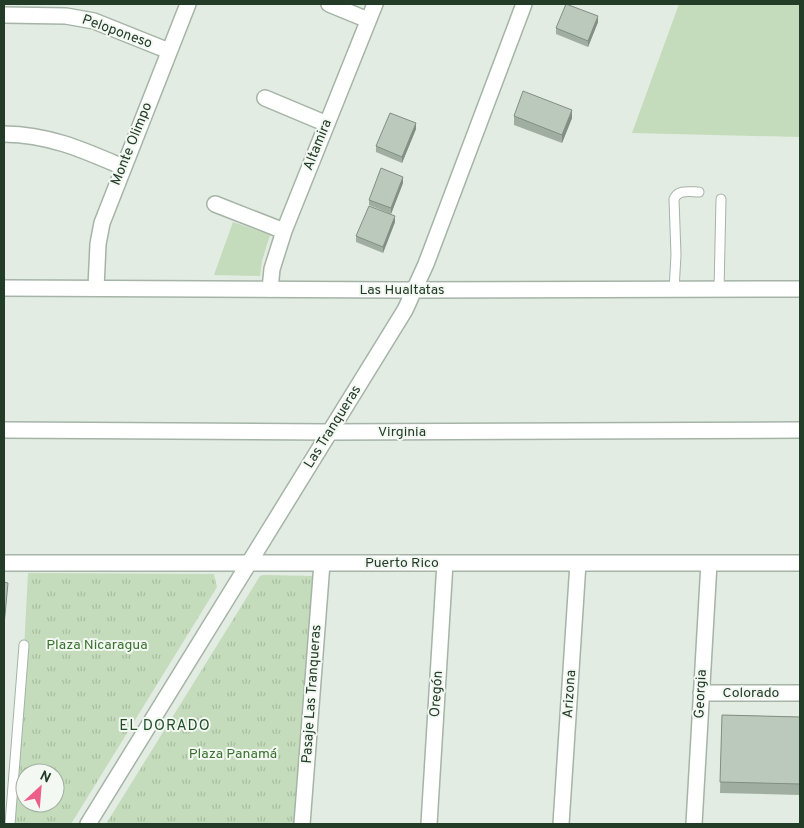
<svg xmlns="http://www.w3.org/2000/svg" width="804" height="828" font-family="Overpass,sans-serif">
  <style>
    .grass { fill: #c4dcbb }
    .park { fill: url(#park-tufts); fill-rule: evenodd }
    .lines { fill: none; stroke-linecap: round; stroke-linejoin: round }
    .service-casing { stroke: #a5b4a6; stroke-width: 11 }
    .minor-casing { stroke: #a5b4a6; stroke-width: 18 }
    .tertiary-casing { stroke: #a5b4a6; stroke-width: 18 }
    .service { stroke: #fff; stroke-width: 9 }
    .minor { stroke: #fff; stroke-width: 15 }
    .tertiary { stroke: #fff; stroke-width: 15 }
    .wall { fill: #a0ada1 }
    .shaded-wall { fill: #828d83 }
    .building { fill: #bac9bb; stroke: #828d83 }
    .labels { text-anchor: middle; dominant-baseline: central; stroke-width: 4; stroke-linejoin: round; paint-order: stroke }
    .street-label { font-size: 14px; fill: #233c27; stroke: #f3f8f2 }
    .park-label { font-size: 14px; fill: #39722e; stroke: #f3f8f2 }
    .neighbourhood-label { font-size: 15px; letter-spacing: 1px; fill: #1f4e29; stroke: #f3f8f2 }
  </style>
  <defs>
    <pattern id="park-tufts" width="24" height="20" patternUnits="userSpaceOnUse" patternTransform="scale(1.25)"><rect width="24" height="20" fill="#c4dcbb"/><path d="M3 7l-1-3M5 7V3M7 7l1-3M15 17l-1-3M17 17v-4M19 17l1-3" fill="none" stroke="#a8bea1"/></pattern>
  </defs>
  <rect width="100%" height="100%" fill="#e2ece2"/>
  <!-- grass -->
  <path class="grass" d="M679,4H800V137L632,133Z
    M233,222L270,235L262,261L260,276L214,275Z"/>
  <!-- park -->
  <path class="park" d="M28,573L214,574L217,587L71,824H15ZM25,773H55V803H25Z
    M263,575L314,576L298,824H106L260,576Z"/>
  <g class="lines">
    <!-- service casing -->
    <g class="service-casing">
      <path id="service" d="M674,290L676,255L674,199C678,189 690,192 699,192
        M719,290L721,199
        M10,824L24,645"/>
    </g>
    <!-- minor casing -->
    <g class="minor-casing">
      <path id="minor" d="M329,4L368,20
        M4,15L66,16L94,21L169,51
        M265,98L327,124
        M4,134C50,135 81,149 123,167
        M215,204L284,231
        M96,288L98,244L102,223L188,4
        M270,289L272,269L284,231L375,4
        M4,430L330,432L800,430
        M4,563H800
        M701,693H800
        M302,824L322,563
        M429,824L445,563
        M561,824L578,563
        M694,824L709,563"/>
    </g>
    <!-- tertiary casing -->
    <g class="tertiary-casing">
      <path id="tertiary" d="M4,288L401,290L800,289
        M88,824L405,310L426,264L524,4"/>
    </g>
    <!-- service -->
    <use href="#service" class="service"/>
    <!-- minor -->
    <use href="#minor" class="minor"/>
    <!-- tertiary -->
    <use href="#tertiary" class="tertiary"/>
  </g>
  <!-- wall -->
  <path class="wall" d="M598,22L588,47L556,34V28Z
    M514,116L572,118L562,143L514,125Z
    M416,129L402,163L376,152V146Z
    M403,183L391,214L369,205V200Z
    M395,222L383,253L356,242V236Z
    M722,715L800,717V795L720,793Z"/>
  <!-- shaded-wall -->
  <path class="shaded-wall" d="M598,16V22L588,47V41Z
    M572,110V118L562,143V135Z
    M416,123V129L402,163V157Z
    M403,177V183L391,214V208Z
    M395,216V222L383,253V247Z"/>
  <!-- building -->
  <path class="building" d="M566,4L598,16L588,41L556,28Z
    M523,91L572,110L562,135L514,116Z
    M390,113L416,123L402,157L376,146Z
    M381,168L403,177L391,208L369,200Z
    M369,206L395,216L383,247L356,236Z
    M4,582L8,583L4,625Z
    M722,715L800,717V784L720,782Z"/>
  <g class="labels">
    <!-- street labels -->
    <g class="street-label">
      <text transform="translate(117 32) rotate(20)">Peloponeso</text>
      <text transform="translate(132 144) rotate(-68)">Monte Olimpo</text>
      <text transform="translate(318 145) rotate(-68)">Altamira</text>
      <text x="402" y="290">Las Hualtatas</text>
      <text transform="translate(333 427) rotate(-58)">Las Tranqueras</text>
      <text x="402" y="432">Virginia</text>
      <text x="402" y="563">Puerto Rico</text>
      <text x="751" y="693">Colorado</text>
      <text transform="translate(312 694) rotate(-86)">Pasaje Las Tranqueras</text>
      <text transform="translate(437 694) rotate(-86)">Oregón</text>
      <text transform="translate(570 694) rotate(-86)">Arizona</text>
      <text transform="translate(701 694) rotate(-87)">Georgia</text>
    </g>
    <!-- park labels -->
    <g class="park-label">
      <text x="97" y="645">Plaza Nicaragua</text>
      <text x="233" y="754">Plaza Panamá</text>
    </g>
    <!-- neighbourhood labels -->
    <g class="neighbourhood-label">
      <text x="165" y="726">EL DORADO</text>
    </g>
  </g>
  <!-- border -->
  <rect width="804" height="828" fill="none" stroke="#233c27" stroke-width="10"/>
  <!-- north arrow -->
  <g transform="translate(40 788) rotate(26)"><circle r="24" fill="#f3f8f2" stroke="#a0ada1"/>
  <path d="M0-4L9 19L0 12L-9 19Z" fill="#ed5e89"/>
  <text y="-8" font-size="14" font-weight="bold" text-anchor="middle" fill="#233c27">N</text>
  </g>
</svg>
